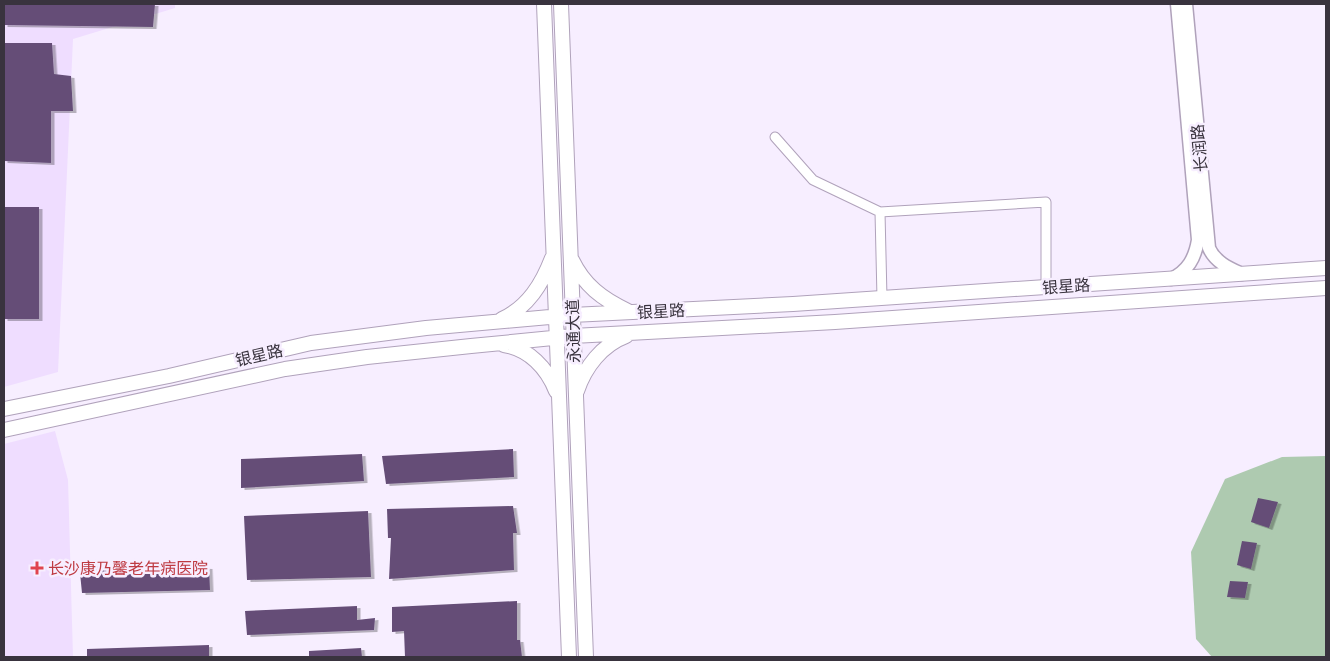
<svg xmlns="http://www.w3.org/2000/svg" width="1330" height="661" font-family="'Open Sans','Noto Sans SC',sans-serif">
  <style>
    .built { fill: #efddff }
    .green { fill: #aecab0 }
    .building { fill: #654e77; filter: url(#shadow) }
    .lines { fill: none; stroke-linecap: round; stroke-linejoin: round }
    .minor-casing { stroke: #b0a2bb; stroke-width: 11 }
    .secondary-casing { stroke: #b0a2bb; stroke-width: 15 }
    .primary-casing { stroke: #b0a2bb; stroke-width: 16 }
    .minor { stroke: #fff; stroke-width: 9 }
    .secondary { stroke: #fff; stroke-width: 12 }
    .primary { stroke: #fff; stroke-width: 14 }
    .health-dot { fill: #e0444e; stroke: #f7eeff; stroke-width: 2 }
    .labels { text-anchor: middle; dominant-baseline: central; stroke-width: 5; stroke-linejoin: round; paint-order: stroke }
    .street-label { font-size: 16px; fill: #39333e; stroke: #f7eeff }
    .health-label { font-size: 16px; fill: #be3a42; stroke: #f7eeff; text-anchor: start }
  </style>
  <defs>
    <filter id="shadow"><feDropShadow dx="3.5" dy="2" stdDeviation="0" flood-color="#0004"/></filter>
  </defs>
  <rect width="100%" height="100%" fill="#f7eeff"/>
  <!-- built -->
  <path class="built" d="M4,4H175V8L73,39L58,372L4,387Z
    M55,431L68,480L73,657H4V444Z"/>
  <!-- green -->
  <path class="green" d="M1326,456V657H1212L1196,639L1191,552L1225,479L1282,457Z"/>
  <!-- building -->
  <path class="building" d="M4,4H155L153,27L4,25Z
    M4,43H52L54,74L71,76L73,111H51V163L4,161Z
    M4,207H39V319H4Z
    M513,449L514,477L386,484L382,456Z
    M362,454L364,481L241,488V459Z
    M1258,498L1278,502L1269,528L1251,522Z
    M513,506L517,533H513L514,570L389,579L391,538H388L387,509Z
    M368,511L371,577L247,580L244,516Z
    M1242,541L1257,543L1251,569L1237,565Z
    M189,560V566L209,567L210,590L82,593L80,573H84L85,567Z
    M1230,581L1248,582L1245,598L1227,597Z
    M517,601V640H520L522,657H405L404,631L392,632V607Z
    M357,606V620L375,618L374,630L247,635L245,611Z
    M209,645V657H87V649Z
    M361,648L362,657H309V651Z"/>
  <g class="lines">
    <!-- minor casing -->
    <g class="minor-casing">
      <path id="minor" d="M775,137L813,180L880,212L1046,202V288
        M880,212L882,298"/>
    </g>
    <!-- secondary casing -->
    <g class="secondary-casing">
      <path id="secondary" d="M1186,4L1209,248C1215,262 1229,268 1242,274
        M1171,279C1188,271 1195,258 1198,240L1177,4"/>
    </g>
    <!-- primary casing -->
    <g class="primary-casing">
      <path id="primary" d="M544,4L569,657
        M561,4L586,657
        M572,260C584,285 602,299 628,311
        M502,319C528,307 542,284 552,258
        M504,345C529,349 547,368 556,391
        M577,391C585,367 602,345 626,336
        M4,409L169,376L311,343L426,328L572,315L793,304L1326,268
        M4,430L285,369L367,357L471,346L573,336L835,322L1326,288"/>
    </g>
    <!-- minor -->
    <use href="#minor" class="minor"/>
    <!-- secondary -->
    <use href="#secondary" class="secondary"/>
    <!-- primary -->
    <use href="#primary" class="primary"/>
  </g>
  <!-- markers -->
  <path class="health-dot" d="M34.5 560.5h5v5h5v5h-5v5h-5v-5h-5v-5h5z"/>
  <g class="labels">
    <!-- street labels -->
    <g class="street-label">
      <text transform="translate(1199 148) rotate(-95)">长润路</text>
      <text transform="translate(1066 286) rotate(-4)">银星路</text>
      <text transform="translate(661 311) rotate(-3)">银星路</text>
      <text transform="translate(573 331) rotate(-92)">永通大道</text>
      <text transform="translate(259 355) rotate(-13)">银星路</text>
    </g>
    <!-- health labels -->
    <g class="health-label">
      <text x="48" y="568">长沙康乃馨老年病医院</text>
    </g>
  </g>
  <!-- border -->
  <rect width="1330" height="661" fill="none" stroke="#39333e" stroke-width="10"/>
</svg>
